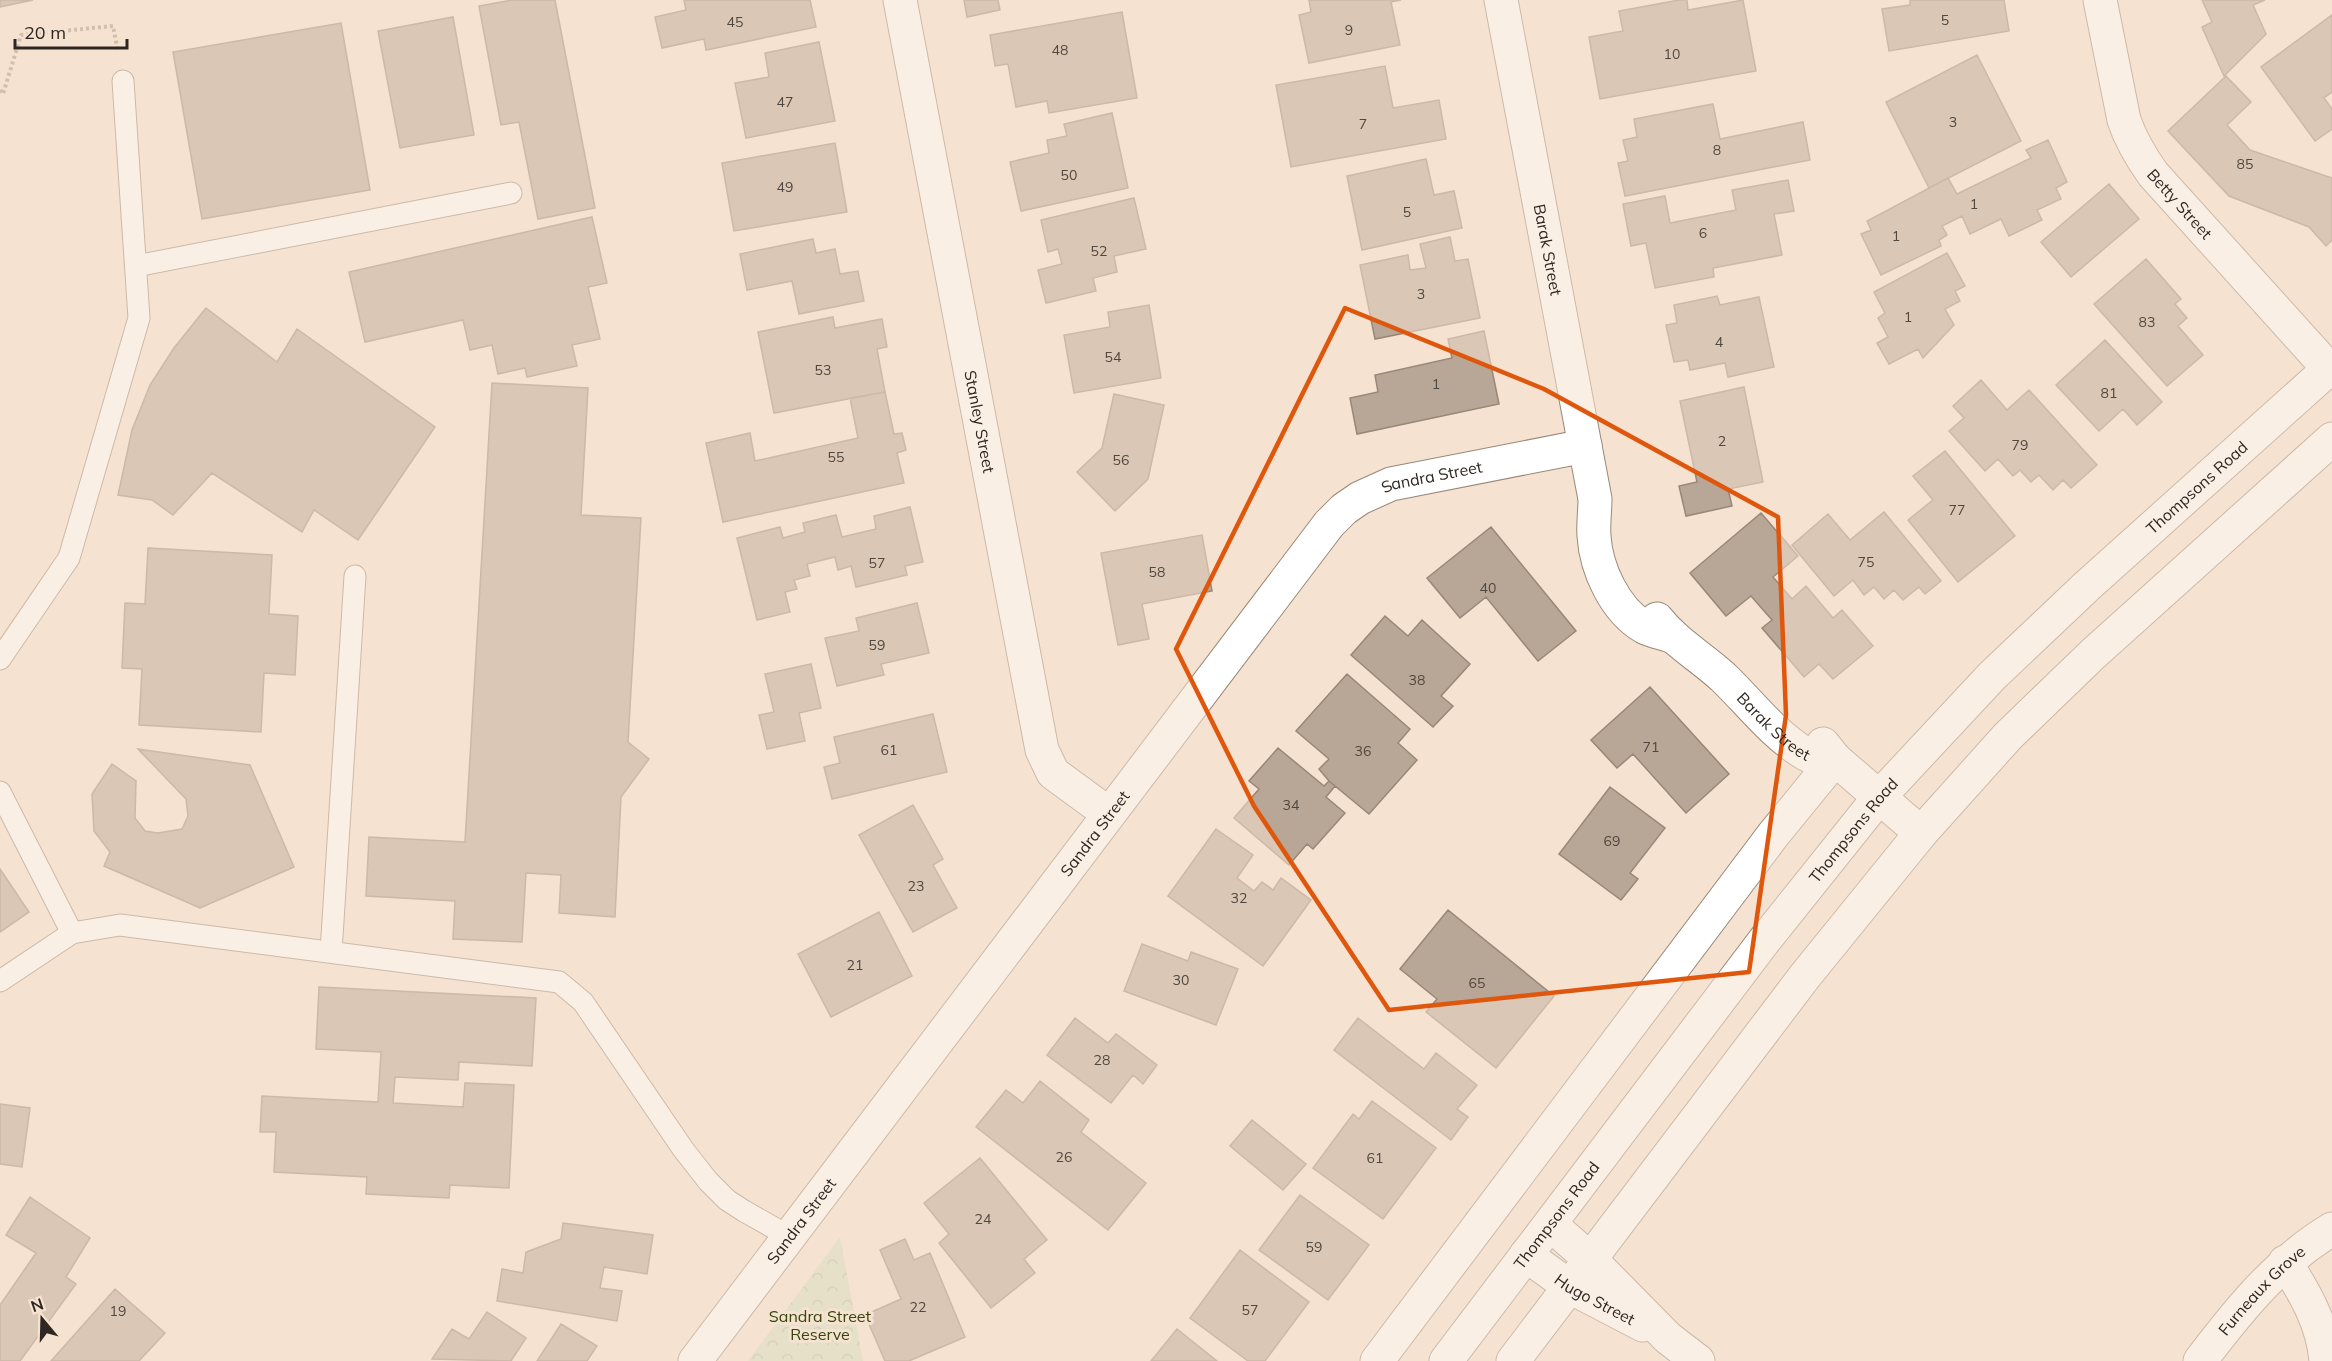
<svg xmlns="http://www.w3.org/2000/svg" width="2332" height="1361" font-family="Mulish,sans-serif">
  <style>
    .park { fill: url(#park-crowns) }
    .building { fill: #b8a696; stroke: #998777; stroke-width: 1.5 }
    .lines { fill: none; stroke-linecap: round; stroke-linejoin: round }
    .service-casing { stroke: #998878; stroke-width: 23 }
    .minor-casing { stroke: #998878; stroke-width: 35 }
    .primary-casing { stroke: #998878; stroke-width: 35 }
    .path { stroke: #a5978a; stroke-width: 4; stroke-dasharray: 3 3; stroke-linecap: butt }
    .service { stroke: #fff; stroke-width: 21 }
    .minor { stroke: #fff; stroke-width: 33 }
    .primary { stroke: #fff; stroke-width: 33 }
    .marked { fill: none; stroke: #df560d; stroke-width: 4.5; stroke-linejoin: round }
    .labels { text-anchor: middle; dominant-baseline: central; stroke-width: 6; stroke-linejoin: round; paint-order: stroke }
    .number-label { font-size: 14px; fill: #50473e }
    .street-label { font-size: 16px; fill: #2e2721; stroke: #f5e2d0 }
    .park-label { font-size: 16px; fill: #35450b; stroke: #f5e2d0 }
  </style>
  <defs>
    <pattern id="park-crowns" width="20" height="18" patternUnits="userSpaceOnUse" patternTransform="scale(1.5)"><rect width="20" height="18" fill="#d1ddbd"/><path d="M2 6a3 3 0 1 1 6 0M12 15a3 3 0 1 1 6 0" fill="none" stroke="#b4bea2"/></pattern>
  </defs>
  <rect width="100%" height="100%" fill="#f5e2d0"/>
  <!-- park -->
  <path class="park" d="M840,1237L863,1361H748Z"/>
  <!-- building -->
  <path class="building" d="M0,0H33L0,7Z
    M512,0H555L595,208L538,219L519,122L501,125L479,6Z
    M684,0H810L816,27L706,50L704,39L662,48L655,17L686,10Z
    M964,0H998L1000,10L967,17Z
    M1309,0H1401L1391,2L1400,45L1309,63L1299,15L1311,12Z
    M1679,0H1687L1688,10L1743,0L1756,71L1600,99L1589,37L1623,31L1619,11Z
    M1910,0H2004L2009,31L1889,51L1882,9L1910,5Z
    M2202,0H2265L2253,5L2266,34L2224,76L2202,27L2212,22Z
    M1122,12L1137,98L1049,113L1047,101L1016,107L1008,64L995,66L990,35Z
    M2332,15V92L2324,98L2332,109V129L2315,141L2261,67Z
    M453,17L474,135L400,148L378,31Z
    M341,23L370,190L202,219L173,52Z
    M819,42L835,121L746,138L735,83L769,77L765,53Z
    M1977,55L2021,141L1929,188L1886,102Z
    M1385,66L1393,108L1439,100L1446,139L1291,167L1276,85Z
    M2226,76L2251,102L2227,125L2250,150L2332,178V240L2326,246L2309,227L2229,196L2168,131Z
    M1713,104L1720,139L1803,122L1810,160L1625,196L1618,163L1628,161L1623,140L1637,137L1634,119Z
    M1112,113L1128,188L1021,211L1010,162L1049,153L1047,140L1067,136L1064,124Z
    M2048,140L2067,182L2056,188L2061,199L2037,210L2042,220L2009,236L2001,219L1970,234L1962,216L1942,226L1947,235L1939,240L1941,246L1881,275L1861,234L1871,230L1867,221L1948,178L1957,194L2031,158L2026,150Z
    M835,143L847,212L734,231L722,163Z
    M1426,159L1434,195L1454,191L1462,228L1362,250L1347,176Z
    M1788,180L1794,211L1774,214L1782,255L1713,268L1714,277L1655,288L1646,243L1631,246L1623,204L1665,196L1670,223L1736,210L1732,190Z
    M2109,184L2139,219L2071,277L2041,242Z
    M1134,198L1146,249L1114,256L1117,272L1093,278L1096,291L1046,303L1038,270L1062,264L1058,249L1048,252L1041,220Z
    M592,217L607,283L588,287L600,339L572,345L577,366L527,377L525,368L498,374L492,345L470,350L463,320L365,342L349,272Z
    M1450,237L1455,261L1468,259L1480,318L1375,339L1360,265L1408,255L1410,270L1426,268L1420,244Z
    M813,239L816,253L835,249L840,274L858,271L864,301L799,314L792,281L747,290L740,254Z
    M1947,253L1965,286L1955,291L1960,301L1945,309L1954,325L1923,358L1918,349L1889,364L1877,343L1888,337L1878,318L1885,313L1874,292Z
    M2146,259L2181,299L2175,304L2187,318L2178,326L2203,355L2167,386L2094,304Z
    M1717,296L1720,305L1759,297L1774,367L1728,377L1725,363L1690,370L1688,360L1674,362L1666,325L1677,323L1674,305Z
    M1149,305L1161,378L1074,393L1064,335L1110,327L1108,312Z
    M206,308L277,362L297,329L435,427L358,540L314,510L302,532L212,473L173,515L152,500L118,495L132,430L150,385L174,348Z
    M833,317L835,328L882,319L887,347L877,349L885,392L774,413L758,332Z
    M1484,331L1499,404L1357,434L1350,398L1378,392L1375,375L1452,358L1448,339Z
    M2105,340L2162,402L2137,425L2123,409L2099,431L2056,385Z
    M1981,380L2007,410L2029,390L2097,465L2071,488L2063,480L2053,490L2039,475L2031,482L2020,470L2013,476L1998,459L1985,471L1949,431L1964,418L1953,406Z
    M492,383L588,388L581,515L641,518L628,742L649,759L621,797L615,917L559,913L561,875L526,873L522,942L453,939L455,901L366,896L369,837L465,842Z
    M1744,387L1763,482L1728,489L1732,506L1686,516L1679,486L1697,482L1680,401Z
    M885,392L894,434L902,433L906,450L897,453L904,483L723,522L706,443L750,433L755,461L858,438L850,398Z
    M1114,394L1164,405L1148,479L1115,511L1077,472L1102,448Z
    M1945,451L2015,536L1958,582L1908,520L1933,500L1913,476Z
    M910,507L923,562L905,566L907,575L856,587L851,566L838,570L835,557L807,564L810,576L794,580L797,589L785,592L790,612L757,620L737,538L780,527L783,538L805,532L803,523L836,515L842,537L876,529L874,516Z
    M1884,512L1941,581L1925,594L1919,587L1903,600L1894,590L1884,599L1874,587L1864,595L1853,580L1834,596L1792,545L1828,514L1850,540Z
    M1761,513L1798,556L1773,577L1792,599L1806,586L1833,618L1842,610L1873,646L1833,679L1819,664L1804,677L1762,628L1772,620L1751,596L1726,616L1690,573Z
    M1491,527L1576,631L1538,661L1486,597L1460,618L1427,578Z
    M1202,535L1212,591L1142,604L1149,639L1118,645L1101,553Z
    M148,548L272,555L269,614L298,616L295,675L264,673L261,732L139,725L142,669L122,668L125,603L145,604Z
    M917,603L929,653L881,664L884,675L837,686L825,638L859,631L856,618Z
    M1385,616L1408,636L1422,620L1470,664L1441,696L1453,706L1433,727L1351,655Z
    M811,664L821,708L799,713L805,741L767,749L759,715L774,712L765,674Z
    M1347,674L1410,729L1398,743L1417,760L1369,814L1329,781L1319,769L1329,759L1296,731Z
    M1650,687L1729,774L1686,813L1633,754L1617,768L1591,740Z
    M933,714L947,772L832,799L824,767L840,763L834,737Z
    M1278,748L1324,786L1329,781L1335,786L1326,797L1345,813L1313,849L1307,844L1289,865L1234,818L1259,789L1249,781Z
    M138,749L250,765L294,867L200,908L104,866L110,852L94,831L92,794L112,764L136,781L135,818L145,831L158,833L182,829L188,816L186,799Z
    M1610,787L1665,828L1630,873L1638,879L1621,900L1559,854Z
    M913,805L943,859L933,865L957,908L913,932L859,835Z
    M1216,829L1253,855L1237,878L1254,891L1262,882L1273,890L1281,878L1311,900L1263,966L1168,896Z
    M0,869L29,912L0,932Z
    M1448,910L1554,996L1496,1068L1426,1012L1437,999L1400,969Z
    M879,912L912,976L831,1017L798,954Z
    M1142,944L1188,961L1191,952L1238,969L1216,1025L1124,991Z
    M319,987L536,998L532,1066L459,1062L458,1080L395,1077L393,1103L463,1107L465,1083L514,1085L509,1188L450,1185L449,1198L366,1194L367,1177L274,1172L276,1132H260L262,1096L378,1102L381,1052L316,1049Z
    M1075,1018L1108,1043L1116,1034L1157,1065L1143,1084L1133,1075L1111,1103L1047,1055Z
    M1358,1018L1424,1069L1436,1053L1477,1085L1457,1109L1468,1117L1451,1140L1334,1050Z
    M1040,1081L1089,1120L1081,1132L1146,1183L1108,1230L976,1127L1006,1090L1023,1103Z
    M1372,1101L1436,1148L1383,1219L1313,1168L1353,1114L1359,1119Z
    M0,1104L30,1108L22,1167L0,1164Z
    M1252,1120L1306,1164L1283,1190L1230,1146Z
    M980,1158L1047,1240L1024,1259L1035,1273L991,1308L939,1243L949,1234L924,1203Z
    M1300,1195L1369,1245L1328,1300L1259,1250Z
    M30,1197L90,1238L66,1277L76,1284L20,1361H0V1305L36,1253L6,1235Z
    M563,1223L653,1235L647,1274L604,1267L600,1288L622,1291L617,1321L497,1301L502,1269L523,1273L526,1252L561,1239Z
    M905,1239L914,1260L930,1253L965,1337L909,1361H885L865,1315L901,1299L880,1250Z
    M1240,1250L1309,1302L1265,1361H1248L1190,1318Z
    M115,1289L165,1333L139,1361H51Z
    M487,1312L526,1338L511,1361L432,1359L452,1329L469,1339Z
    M561,1324L597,1346L587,1361H537Z
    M1177,1329L1217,1361H1151Z"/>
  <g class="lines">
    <!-- service casing -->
    <g class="service-casing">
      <path id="service" d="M136,266L511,193
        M0,659L69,558L139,318L123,81
        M0,792L72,933
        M331,952L355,576
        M0,981L72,933L120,925L559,982L583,1002L683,1149L708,1181L727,1200L744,1211L790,1237"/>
    </g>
    <!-- minor casing -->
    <g class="minor-casing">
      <g id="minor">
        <path id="s1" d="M900,0L1042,750L1053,773L1109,814"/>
        <path id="s2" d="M1501,0L1595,499C1595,511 1593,524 1594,536C1596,569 1615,610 1644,627C1652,631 1662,633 1671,636"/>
        <path id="s3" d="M2100,0L2124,120C2131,141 2141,157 2153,174L2329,369"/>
        <path id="s4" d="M1657,619C1677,644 1700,656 1723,677C1749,702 1772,733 1804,753C1813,759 1825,758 1835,759"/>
        <path d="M1823,744L1835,759L1921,833"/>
        <path d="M1550,1224L1591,1260L1668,1338L1698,1361"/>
        <path id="s5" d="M1526,1255L1570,1287L1643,1325"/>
        <path d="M2285,1262C2305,1293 2323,1324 2326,1361"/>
        <path id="s6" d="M695,1361L1329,524L1344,509L1360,498L1391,484L1585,446"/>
        <path d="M1377,1361L1773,835L1835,759"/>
        <path id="s7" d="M2200,1361C2238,1311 2277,1262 2332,1229"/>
      </g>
    </g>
    <!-- primary casing -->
    <g class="primary-casing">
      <g id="primary">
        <path id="s8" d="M1446,1361L1764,941L1880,796L1992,676L2087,586L2332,366"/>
        <path d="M1513,1361L1805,976L1921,833L2008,736L2093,654L2332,439"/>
      </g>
    </g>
    <!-- path -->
    <path class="path" d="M0,90L3,94L21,35L113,26L118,52"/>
    <!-- service -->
    <use href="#service" class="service"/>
    <!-- minor -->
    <use href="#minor" class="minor"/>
    <!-- primary -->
    <use href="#primary" class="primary"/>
  </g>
  <!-- marked area -->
  <path d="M0 0H2332V1361H0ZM1345,308L1544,389L1778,517L1786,715L1749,972L1389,1010L1254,806L1176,649Z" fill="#f5e2d0" fill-opacity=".55" fill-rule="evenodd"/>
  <path class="marked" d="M1345,308L1544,389L1778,517L1786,715L1749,972L1389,1010L1254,806L1176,649Z"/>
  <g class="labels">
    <!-- number labels -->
    <g class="number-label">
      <text x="1945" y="20">5</text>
      <text x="735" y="22">45</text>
      <text x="1349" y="30">9</text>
      <text x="1060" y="50">48</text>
      <text x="1672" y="54">10</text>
      <text x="785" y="102">47</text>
      <text x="1953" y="122">3</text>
      <text x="1363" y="124">7</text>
      <text x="1717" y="150">8</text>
      <text x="2245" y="164">85</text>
      <text x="1069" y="175">50</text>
      <text x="785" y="187">49</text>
      <text x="1974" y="204">1</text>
      <text x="1407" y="212">5</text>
      <text x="1703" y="233">6</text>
      <text x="1896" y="236">1</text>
      <text x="1099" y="251">52</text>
      <text x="1421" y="294">3</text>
      <text x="1908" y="317">1</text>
      <text x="2147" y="322">83</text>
      <text x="1719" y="342">4</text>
      <text x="1113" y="357">54</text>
      <text x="823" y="370">53</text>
      <text x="1436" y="384">1</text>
      <text x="2109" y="393">81</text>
      <text x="1722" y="441">2</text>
      <text x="2020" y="445">79</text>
      <text x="836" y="457">55</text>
      <text x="1121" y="460">56</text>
      <text x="1957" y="510">77</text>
      <text x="1866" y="562">75</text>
      <text x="877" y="563">57</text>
      <text x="1157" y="572">58</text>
      <text x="1488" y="588">40</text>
      <text x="877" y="645">59</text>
      <text x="1417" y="680">38</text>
      <text x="1651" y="747">71</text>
      <text x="889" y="750">61</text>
      <text x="1363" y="751">36</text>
      <text x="1291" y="805">34</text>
      <text x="1612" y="841">69</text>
      <text x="916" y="886">23</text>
      <text x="1239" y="898">32</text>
      <text x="855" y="965">21</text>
      <text x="1181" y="980">30</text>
      <text x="1477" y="983">65</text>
      <text x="1102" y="1060">28</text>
      <text x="1064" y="1157">26</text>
      <text x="1375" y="1158">61</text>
      <text x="983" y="1219">24</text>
      <text x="1314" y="1247">59</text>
      <text x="918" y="1307">22</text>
      <text x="1250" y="1310">57</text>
      <text x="118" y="1311">19</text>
    </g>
    <!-- street labels -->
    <g class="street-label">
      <text stroke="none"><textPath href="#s3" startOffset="224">Betty Street</textPath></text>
      <text stroke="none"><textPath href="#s2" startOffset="254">Barak Street</textPath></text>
      <text stroke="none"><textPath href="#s1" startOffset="429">Stanley Street</textPath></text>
      <text stroke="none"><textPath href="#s6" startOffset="1166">Sandra Street</textPath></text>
      <text stroke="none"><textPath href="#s8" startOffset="1155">Thompsons Road</textPath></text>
      <text stroke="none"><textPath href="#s4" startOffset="159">Barak Street</textPath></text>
      <text stroke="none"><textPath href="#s8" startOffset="669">Thompsons Road</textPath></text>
      <text stroke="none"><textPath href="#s6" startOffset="662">Sandra Street</textPath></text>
      <text stroke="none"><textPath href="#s8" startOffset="183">Thompsons Road</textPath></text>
      <text stroke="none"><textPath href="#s6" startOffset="176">Sandra Street</textPath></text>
      <text stroke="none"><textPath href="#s7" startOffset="94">Furneaux Grove</textPath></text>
      <text stroke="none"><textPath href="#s5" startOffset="82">Hugo Street</textPath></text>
    </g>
    <!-- park labels -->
    <g class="park-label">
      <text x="820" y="1316">Sandra Street<tspan x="820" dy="18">Reserve</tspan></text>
    </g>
  </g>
  <!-- north arrow -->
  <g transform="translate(42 1319) rotate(341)" stroke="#f5e2d0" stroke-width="4.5" paint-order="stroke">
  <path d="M0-4.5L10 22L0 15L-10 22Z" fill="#2e2721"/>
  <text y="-9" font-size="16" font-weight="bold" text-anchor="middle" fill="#2e2721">N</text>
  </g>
  <!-- scale -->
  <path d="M15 39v9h112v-9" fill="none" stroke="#2e2721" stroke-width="3"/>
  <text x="24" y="39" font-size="18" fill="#2e2721" stroke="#f5e2d0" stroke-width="4.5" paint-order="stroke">20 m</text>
</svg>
